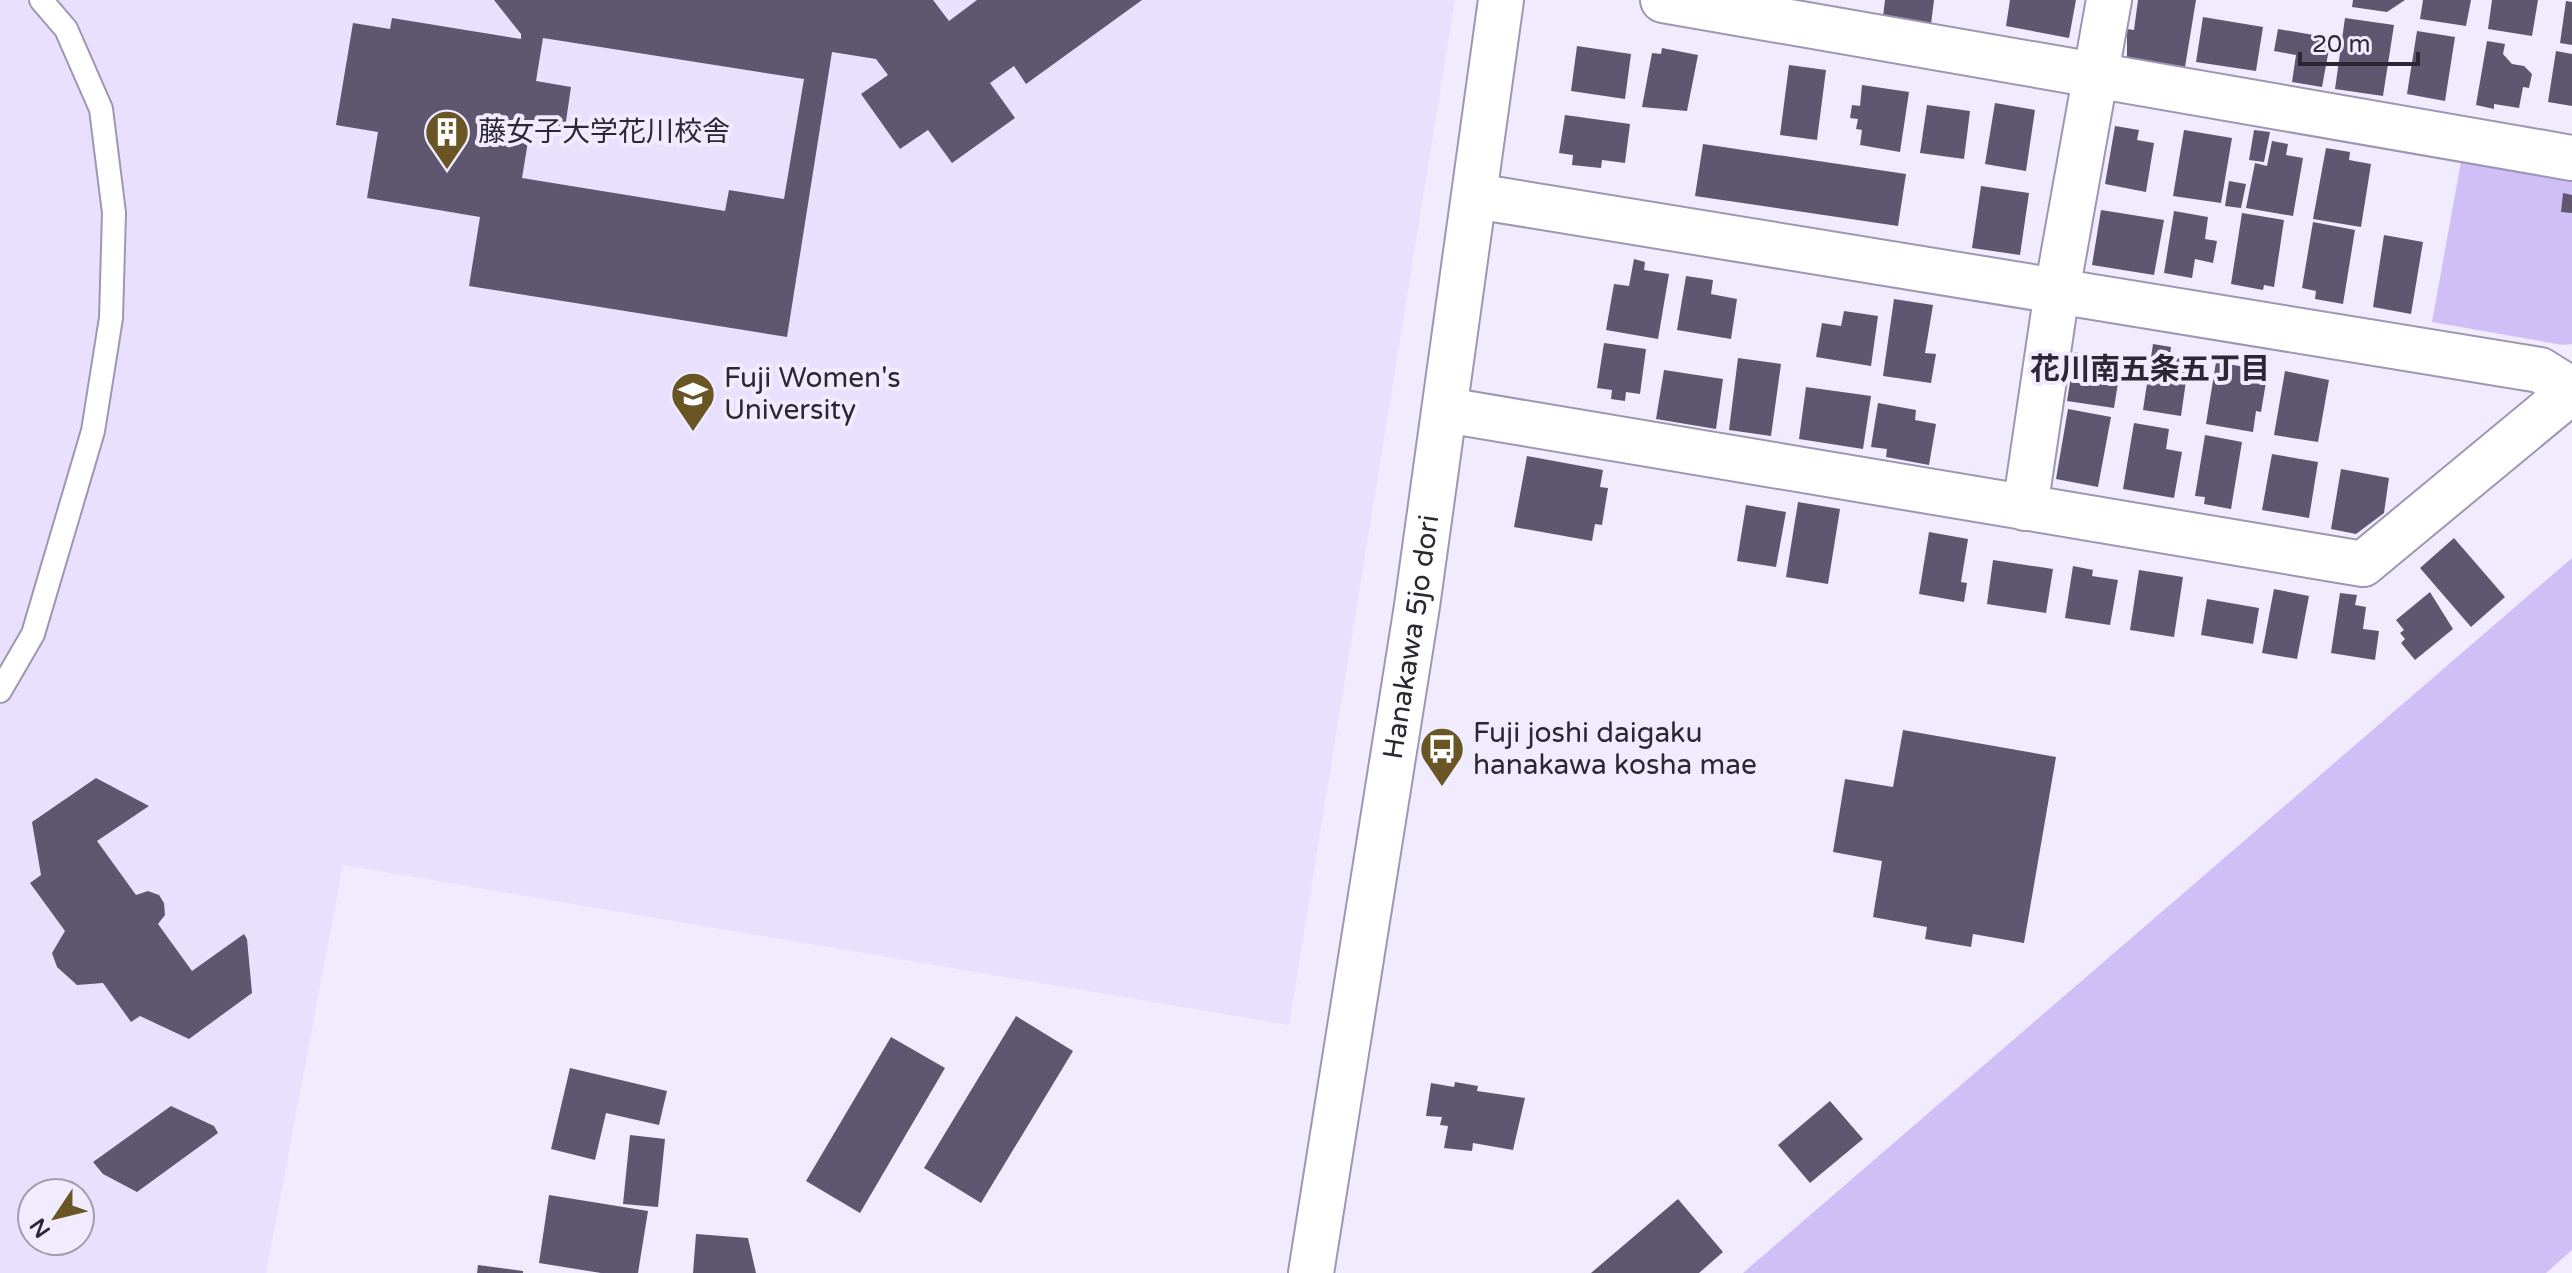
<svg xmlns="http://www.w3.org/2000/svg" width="2572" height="1273" font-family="'Varela Round','Noto Sans JP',sans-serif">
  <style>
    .built { fill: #e9e0fe; fill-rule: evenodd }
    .green { fill: #d0bff7 }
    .building { fill: #5f5770; fill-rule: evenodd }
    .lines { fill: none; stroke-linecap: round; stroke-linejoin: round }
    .lane-casing { stroke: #9e96b2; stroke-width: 26 }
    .street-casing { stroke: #9e96b2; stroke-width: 48 }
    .secondary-casing { stroke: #9e96b2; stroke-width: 48 }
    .lane { stroke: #fff; stroke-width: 22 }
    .street { stroke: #fff; stroke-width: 44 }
    .secondary { stroke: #fff; stroke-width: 44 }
    .labels { text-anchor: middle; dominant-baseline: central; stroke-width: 8; stroke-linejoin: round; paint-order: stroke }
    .poi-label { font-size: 28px; fill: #2b2833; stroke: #f0ebfd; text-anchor: start }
    .street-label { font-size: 28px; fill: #2b2833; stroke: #f0ebfd }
    .neighbourhood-label { font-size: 30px; font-weight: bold; fill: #2b2833; stroke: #f0ebfd }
  </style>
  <rect width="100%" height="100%" fill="#f0ebfd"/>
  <!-- built -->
  <path class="built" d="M0,0H1455L1289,1025L343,865L266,1273H0ZM32,1193H80V1241H32Z"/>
  <!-- green -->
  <path class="green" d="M2461,162L2572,180V344L2563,345L2432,322Z
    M2572,558V1250L2546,1273H1743Z"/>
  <!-- building -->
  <path class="building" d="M494,0H933L949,21L977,0H1142L1026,84L1014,66L990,83L1015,118L952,163L928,130L900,149L861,94L888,75L876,59L832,52L787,337L469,286L480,217L367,198L378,132L336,125L353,23L390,29L392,18L521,39V34ZM543,38L804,79L784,199L729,190L725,211L522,178L531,123L565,128L571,87L536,81Z
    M1885,0H1934L1931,24L1883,17Z
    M2010,0H2076L2069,38L2006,26Z
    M2138,0H2196L2185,67L2127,58V29L2134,30Z
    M2353,0H2405L2387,12L2352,7Z
    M2423,0H2471L2466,26L2420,19Z
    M2492,0H2538L2532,36L2488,29Z
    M2566,1L2572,2V45L2560,43Z
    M2203,17L2263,27L2256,71L2196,62Z
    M2345,18L2394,25L2383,96L2335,89Z
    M2278,29L2331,38L2322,87L2292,82L2296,55L2274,51Z
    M2417,31L2455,37L2445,101L2407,94Z
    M2487,41L2505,44L2503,54L2512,64L2524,66L2532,74L2529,88L2523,87L2519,108L2494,104V109L2476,105Z
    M1577,46L1631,54L1625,99L1571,91Z
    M1662,48L1698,55L1687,111L1642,107L1652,53L1661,54Z
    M2556,51L2572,54V106L2548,102Z
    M1789,65L1826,70L1817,140L1780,135Z
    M1862,85L1909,92L1900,152L1860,145L1862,130L1856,129L1858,119L1850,118L1852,105L1860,106Z
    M1995,103L2035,110L2026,171L1985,164Z
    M1927,105L1970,111L1964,159L1920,153Z
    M1565,115L1630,124L1625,163L1602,160L1601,168L1572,165L1573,155L1559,153Z
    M2115,126L2139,130L2137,140L2154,143L2146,192L2105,184Z
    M2184,130L2232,138L2221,203L2173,196Z
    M2254,130L2270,132L2264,162L2249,160Z
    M2272,141L2288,144L2286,155L2303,158L2293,216L2246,208L2255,163L2267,166Z
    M1703,144L1906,174L1898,226L1695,196Z
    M2326,148L2350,152L2349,160L2371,164L2361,227L2313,219Z
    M2229,181L2246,184L2241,208L2225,206Z
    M1981,186L2029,193L2020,255L1972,248Z
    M2563,193L2572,195V213L2561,212Z
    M2101,210L2164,220L2154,275L2092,265Z
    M2174,211L2208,217L2205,239L2217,241L2213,263L2195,259L2192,278L2164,273Z
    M2242,213L2284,220L2274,287L2264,285L2263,290L2231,284Z
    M2313,222L2355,230L2343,304L2315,299L2316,291L2302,288Z
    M2384,235L2423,242L2411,314L2373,307Z
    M1634,259L1645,262L1644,270L1669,274L1658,339L1606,330L1614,284L1629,286Z
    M1686,276L1713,280L1711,294L1737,299L1731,339L1677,330Z
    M1894,299L1933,305L1925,353L1936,354L1931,383L1883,376Z
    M1844,311L1878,316L1871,366L1816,357L1822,323L1841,326Z
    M1604,343L1646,349L1640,394L1626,392L1625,401L1611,399L1612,390L1597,388Z
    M2153,344L2171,347L2170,357L2189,360L2181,416L2143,410Z
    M2075,352L2121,364L2114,408L2067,401Z
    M1738,358L1781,364L1771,436L1729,430Z
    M2216,362L2251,368V374L2267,376L2261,412L2256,411L2253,432L2206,424Z
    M1664,370L1723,379L1716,429L1656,419Z
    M2285,371L2329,380L2318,442L2274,435Z
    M1806,387L1871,396L1863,449L1799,439Z
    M1878,403L1916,410L1915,420L1936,424L1929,465L1886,457L1887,449L1871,447Z
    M2068,409L2111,417L2098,487L2056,479Z
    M2134,423L2169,429L2166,449L2182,452L2174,498L2123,489Z
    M2205,435L2242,442L2231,509L2204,504L2205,497L2195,496Z
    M2272,454L2318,462L2309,518L2262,510Z
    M1527,456L1603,470L1600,487L1608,488L1602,525L1595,524L1592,541L1514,527Z
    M2341,469L2389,478L2384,513L2356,534L2331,529Z
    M1798,502L1840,509L1828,584L1786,577Z
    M1746,505L1786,512L1776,567L1737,561Z
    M1929,532L1968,539L1961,582L1967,583L1964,602L1919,594Z
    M2454,538L2505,597L2471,627L2420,568Z
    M1993,560L2053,569L2046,613L1987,604Z
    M2073,566L2093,570L2092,576L2118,580L2110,625L2065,618Z
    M2139,570L2183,577L2174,637L2130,630Z
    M2274,589L2309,596L2297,659L2262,653Z
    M2430,592L2453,629L2415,660L2401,643L2405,639L2400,633L2404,630L2396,620Z
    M2340,593L2357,595L2355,605L2366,607L2363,629L2379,631L2375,660L2331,653Z
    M2207,599L2259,608L2253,644L2201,635Z
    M1903,730L2056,757L2024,943L1973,934L1971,947L1925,939L1927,927L1873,917L1882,861L1833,852L1845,779L1893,787Z
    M96,778L149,806L97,841L136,895L148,891L159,895L164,903L165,915L158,924L192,971L244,934L247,939L252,993L189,1039L140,1016L131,1022L103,983L77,985L57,967L52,953L65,931L30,883L41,875L32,822Z
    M1016,1016L1073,1051L981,1203L924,1168Z
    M891,1037L945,1068L860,1213L806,1181Z
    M570,1068L667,1091L659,1125L606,1113L595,1160L551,1149Z
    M1455,1082L1478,1086L1477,1091L1525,1098L1513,1150L1473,1143L1472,1151L1444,1148L1448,1126L1440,1125L1442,1117L1426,1116L1431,1083L1454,1087Z
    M1830,1101L1863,1139L1810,1183L1778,1145Z
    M171,1106L214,1126L218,1133L137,1192L103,1174L93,1162Z
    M630,1135L665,1139L658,1207L623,1204Z
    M549,1195L648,1211L638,1273H601L539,1263Z
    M1678,1199L1723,1252L1699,1273H1591Z
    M696,1234L748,1238L756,1273H693Z
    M478,1265L523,1271V1273H477Z"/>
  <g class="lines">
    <!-- lane casing -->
    <g class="lane-casing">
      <path id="lane" d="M0,691L33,634L93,431L111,318L114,213L101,109L66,29L41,0"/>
    </g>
    <!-- street casing -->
    <g class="street-casing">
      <path id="street" d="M1663,0L2572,158
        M1475,196L2540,370L2572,390
        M1446,410L2363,564L2572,391
        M2025,508L2057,291L2109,0"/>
    </g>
    <!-- secondary casing -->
    <g class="secondary-casing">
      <g id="secondary">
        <path id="s1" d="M1311,1273L1417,606L1501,0"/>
      </g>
    </g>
    <!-- lane -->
    <use href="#lane" class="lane"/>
    <!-- street -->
    <use href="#street" class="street"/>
    <!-- secondary -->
    <use href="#secondary" class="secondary"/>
  </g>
  <!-- icons -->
  <defs>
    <g id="building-pin" transform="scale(2.3)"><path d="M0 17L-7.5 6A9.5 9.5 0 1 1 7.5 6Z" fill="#695624" stroke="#f0ebfd"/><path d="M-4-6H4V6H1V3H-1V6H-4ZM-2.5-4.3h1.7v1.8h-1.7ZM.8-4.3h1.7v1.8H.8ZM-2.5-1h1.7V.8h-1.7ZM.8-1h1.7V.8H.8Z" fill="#fff"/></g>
    <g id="university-pin" transform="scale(2.3)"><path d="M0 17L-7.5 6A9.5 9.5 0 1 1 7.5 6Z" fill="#695624" stroke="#f0ebfd"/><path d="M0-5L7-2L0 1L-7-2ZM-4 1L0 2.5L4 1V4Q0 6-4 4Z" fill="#fff"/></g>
    <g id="bus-pin" transform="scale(2.3)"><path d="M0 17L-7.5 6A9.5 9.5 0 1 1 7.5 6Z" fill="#695624" stroke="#f0ebfd"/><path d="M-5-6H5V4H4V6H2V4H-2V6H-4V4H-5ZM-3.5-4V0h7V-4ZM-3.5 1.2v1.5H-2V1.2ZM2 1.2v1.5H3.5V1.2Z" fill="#fff"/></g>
  </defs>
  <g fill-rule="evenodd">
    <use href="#building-pin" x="447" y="132"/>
    <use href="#university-pin" x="693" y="394"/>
    <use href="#bus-pin" x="1442" y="749"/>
  </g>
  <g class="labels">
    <!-- poi labels -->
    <g class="poi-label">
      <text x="478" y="132">藤女子大学花川校舎</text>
      <text x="724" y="378">Fuji Women's<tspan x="724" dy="32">University</tspan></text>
      <text x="1473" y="733">Fuji joshi daigaku<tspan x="1473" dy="32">hanakawa kosha mae</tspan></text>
    </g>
    <!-- street labels -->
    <g class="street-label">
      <text stroke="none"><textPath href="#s1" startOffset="644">Hanakawa 5jo dori</textPath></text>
    </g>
    <!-- neighbourhood labels -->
    <g class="neighbourhood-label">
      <text x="2150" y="369">花川南五条五丁目</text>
    </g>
  </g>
  <!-- north arrow -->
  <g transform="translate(56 1217) rotate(235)"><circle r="38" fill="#f0ebfd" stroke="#a19dac" stroke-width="2"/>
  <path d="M0-6L14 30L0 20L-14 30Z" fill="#695624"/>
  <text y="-12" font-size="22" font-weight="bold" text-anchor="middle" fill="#2b2833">N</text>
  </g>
  <!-- scale -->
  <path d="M2300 52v12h118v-12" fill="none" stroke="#2b2833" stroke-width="4"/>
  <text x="2312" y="52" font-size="24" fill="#2b2833" stroke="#f0ebfd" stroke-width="6" paint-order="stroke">20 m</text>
</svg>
